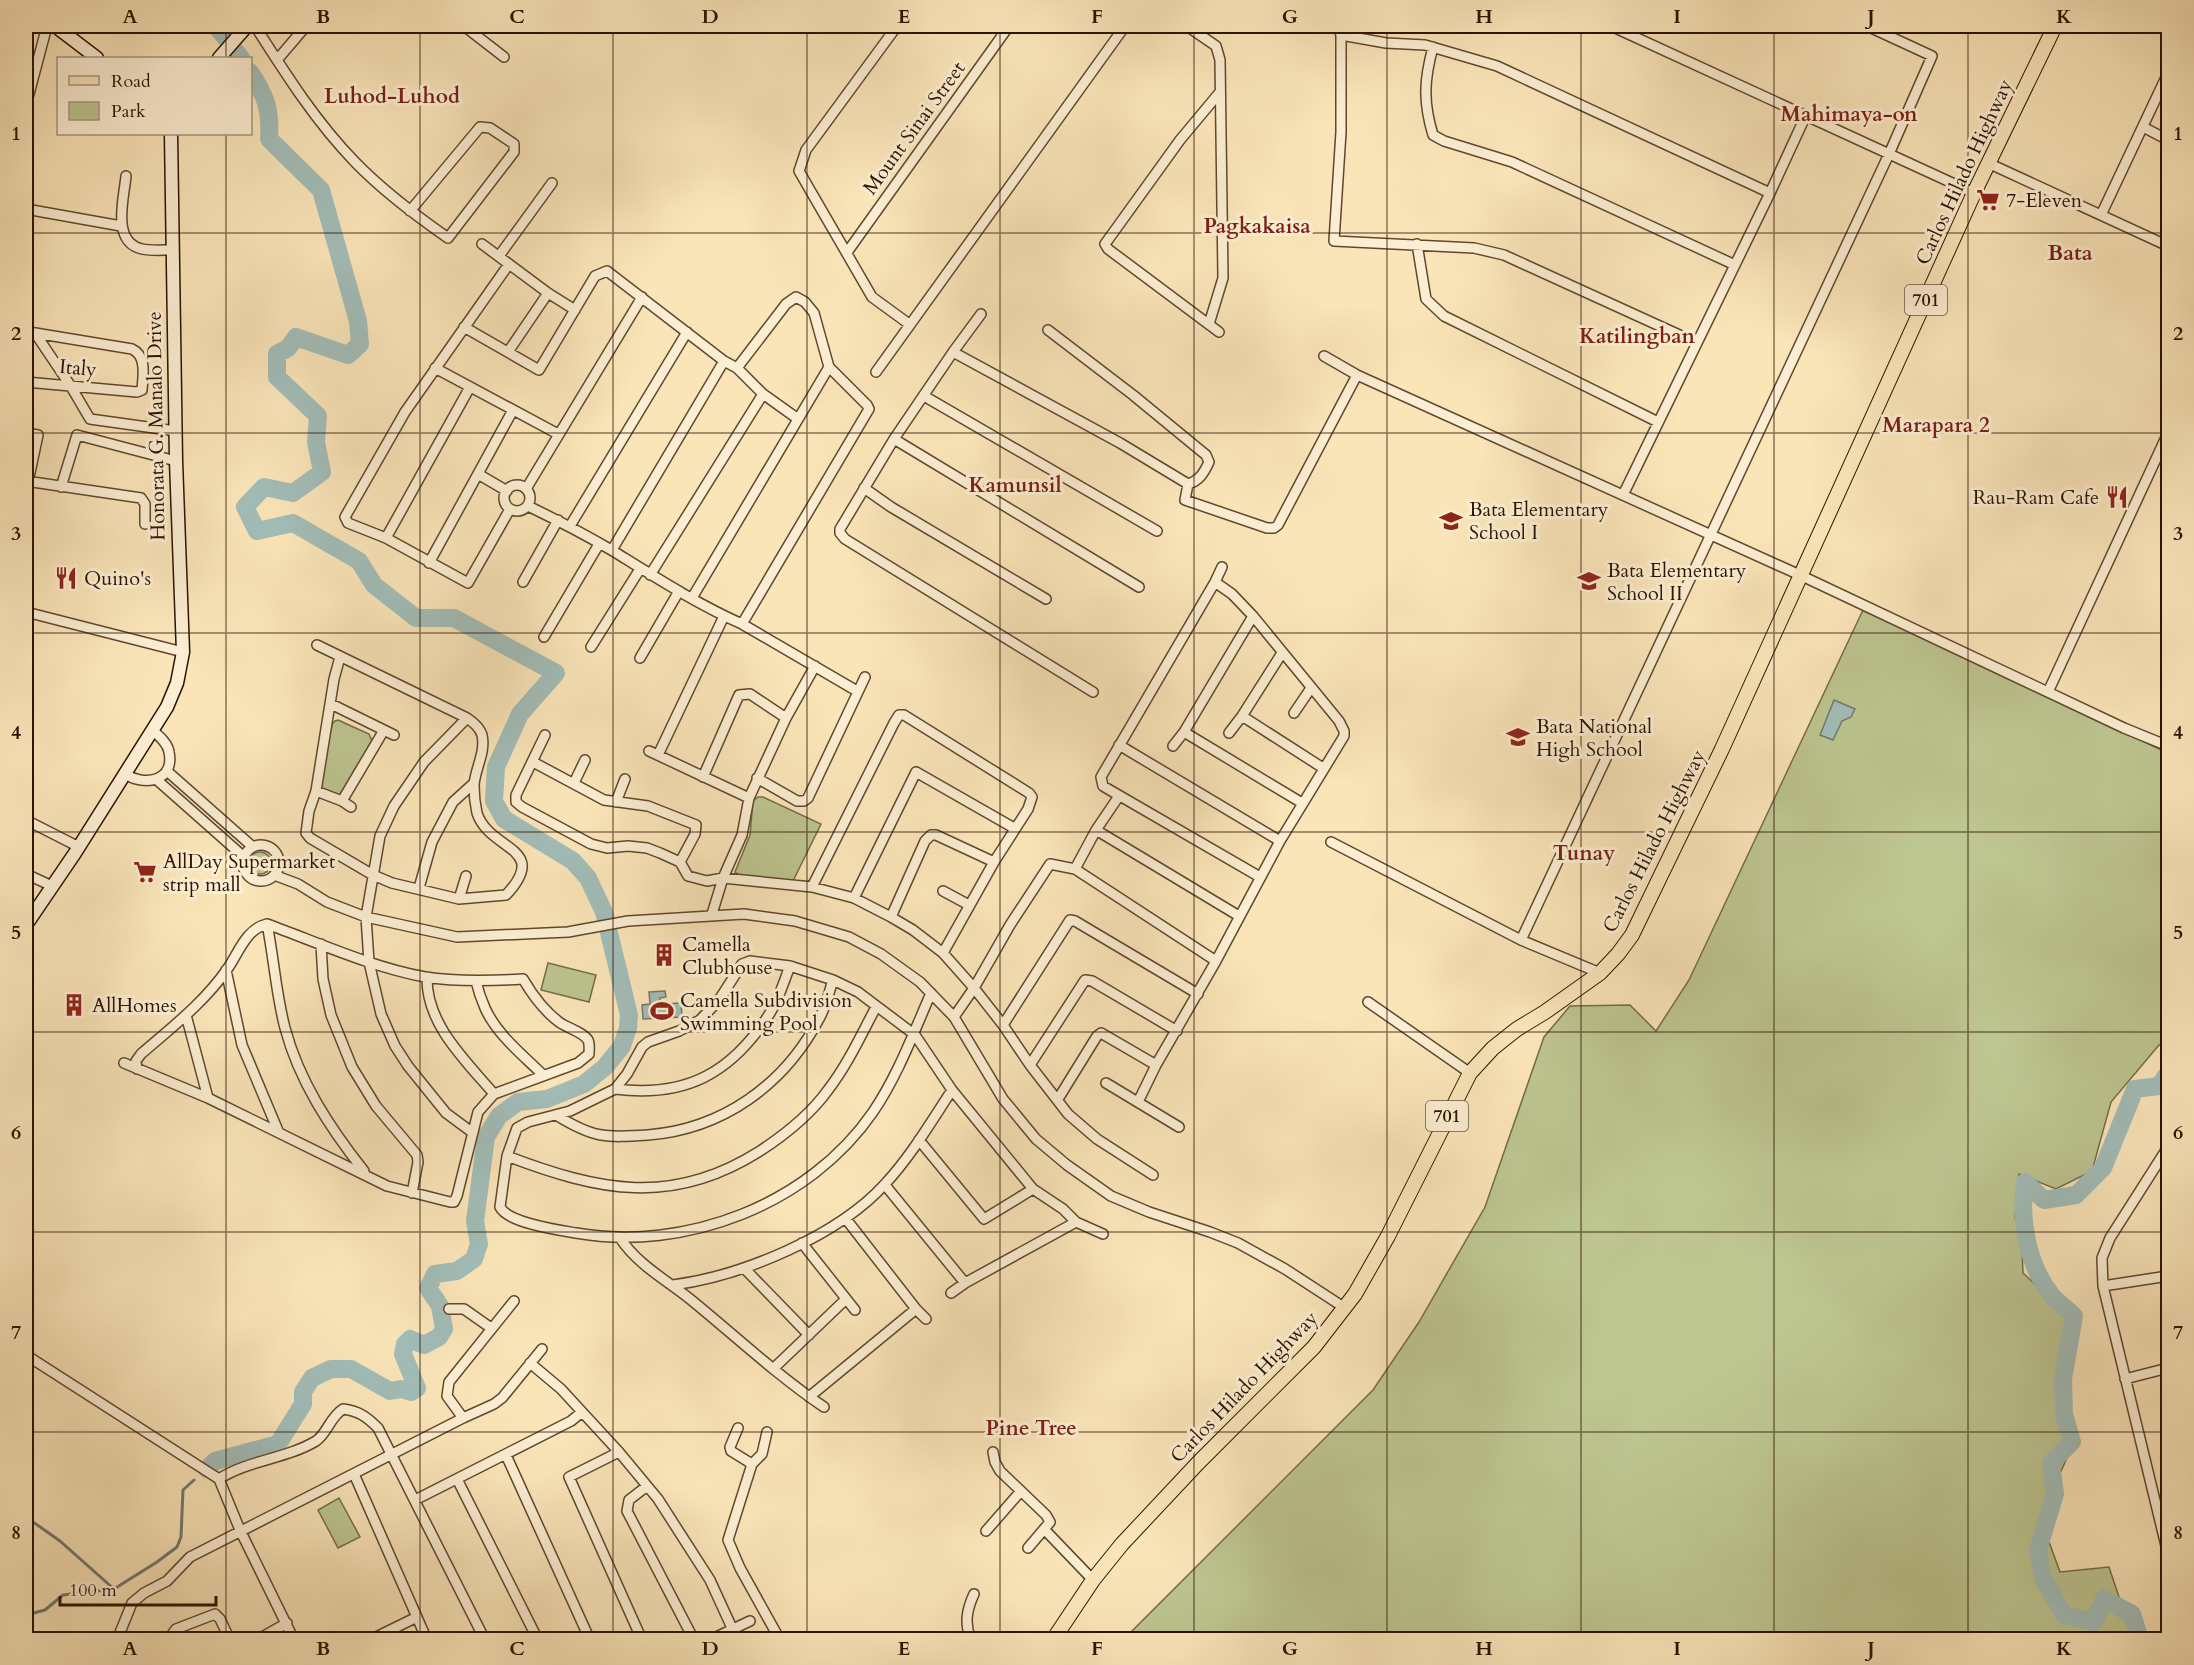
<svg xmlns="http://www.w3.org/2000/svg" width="2194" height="1665" font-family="Cardo,serif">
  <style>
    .green { fill: #bdc590; stroke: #746c48; stroke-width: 1.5 }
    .water { fill: #a2bdb8; stroke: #72796e; stroke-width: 1.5 }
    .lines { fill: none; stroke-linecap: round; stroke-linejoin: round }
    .stream { stroke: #72796e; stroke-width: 3 }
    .river { stroke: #a2bdb8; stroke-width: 18 }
    .street-casing { stroke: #5f482e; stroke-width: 12 }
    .secondary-casing { stroke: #2b1300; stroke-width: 15 }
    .primary-casing { stroke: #2b1300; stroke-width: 16 }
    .street { stroke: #fceed2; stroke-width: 9 }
    .secondary { stroke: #fceed2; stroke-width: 12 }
    .primary { stroke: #fae5b9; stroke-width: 14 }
    .grid { fill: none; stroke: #2b1300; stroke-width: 1.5; stroke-opacity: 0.55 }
    .labels { text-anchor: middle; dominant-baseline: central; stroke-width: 6; stroke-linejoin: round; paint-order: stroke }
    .shield { fill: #fceed2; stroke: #6a553f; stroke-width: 1.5 }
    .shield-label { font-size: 18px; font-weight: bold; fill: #2b1300 }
    .street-label { font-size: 20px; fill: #2b1300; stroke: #fceed2 }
    .poi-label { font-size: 20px; fill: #2b1300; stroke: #fceed2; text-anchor: start }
    .neighbourhood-label { font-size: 21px; font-weight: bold; fill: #7a1f14; stroke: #fceed2 }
    .quarter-label { font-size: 22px; font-weight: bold; fill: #7a1f14; stroke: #fceed2 }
    .neatline { fill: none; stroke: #2b1300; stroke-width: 2 }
    .grid-label { font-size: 20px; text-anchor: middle; font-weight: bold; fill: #2b1300 }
  </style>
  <rect width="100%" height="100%" fill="#fae5b9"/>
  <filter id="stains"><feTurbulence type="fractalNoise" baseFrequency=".00333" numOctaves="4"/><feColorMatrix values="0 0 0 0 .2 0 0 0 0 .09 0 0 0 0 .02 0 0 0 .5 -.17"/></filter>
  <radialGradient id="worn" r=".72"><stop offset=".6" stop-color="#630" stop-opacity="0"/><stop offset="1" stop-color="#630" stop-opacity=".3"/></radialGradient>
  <!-- green -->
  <path class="green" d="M1863,610L2168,753V1043L2159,1045L2111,1102L2092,1171L2056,1189L2019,1174L2015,1217L2022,1247L2023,1273L2070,1318L2055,1386L2078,1434L2040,1517L2060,1572L2109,1567L2133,1639L1123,1640L1373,1390L1419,1322L1485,1207L1544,1037L1570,1006L1630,1005L1656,1031L1689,980Z
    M338,720L369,734L372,741L339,796L322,790L320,787L332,724L335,721Z
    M758,797H763L821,824L792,883L741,876L735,872L750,835L753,801Z
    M249 863a11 11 0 1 1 22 0a11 11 0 1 1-22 0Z
    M548,963L596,975L589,1002L541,990Z
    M339,1498L360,1537L338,1548L318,1510Z"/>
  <!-- water -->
  <path class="water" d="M1834,700L1855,709L1851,717L1842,721L1833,740L1820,735Z
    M665,991L666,997L660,998V1004L681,1003L682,1017L643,1019L642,1005L650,1004L649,992Z"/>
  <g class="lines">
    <!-- stream -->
    <path class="stream" d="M26,1517L60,1541L114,1589
      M26,1615L45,1610L63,1595L114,1589L157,1562L177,1547L181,1537L183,1490L194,1480"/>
    <!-- river -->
    <path class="river" d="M216,26L225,37
      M236,52L241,58
      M207,1469L215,1461L278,1444L303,1404V1392L312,1378L331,1369H351L390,1391L401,1389L411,1392L417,1388L403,1354L405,1344L410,1339L424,1345L439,1337L444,1329L440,1306L428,1288L435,1274L457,1271L474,1259L479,1244L475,1221L486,1137L499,1116L518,1102L547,1099L584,1084L605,1067L622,1046L628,1028L629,1015L604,912L588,878L573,861L504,819L494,801L496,767L520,714L556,673L454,618H416L374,585L359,561L293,523L257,531L245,507L264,487L293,493L322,472L316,442L318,416L277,377V354L288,348L296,337L348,355L360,344L358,321L321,190L269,139C271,110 266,96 250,72
      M2140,1640L2132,1614L2104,1599L2094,1622L2064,1615L2043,1578L2038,1550L2055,1494L2051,1463L2072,1442L2064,1414L2063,1379L2074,1316C2067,1309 2059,1303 2053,1297C2028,1267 2019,1220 2025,1182L2044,1200L2076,1195L2103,1168L2135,1089L2159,1086L2168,1073"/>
    <!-- street casing -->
    <g class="street-casing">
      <path id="street" d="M255,26C285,73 316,122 355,162C383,191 415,215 448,238L514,152V144L490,128L480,127L410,211
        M464,26L504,57
        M897,26L806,150L799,171L872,297L909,324
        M1187,26L1216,46L1220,60L1223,278L1209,324
        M1338,26L1341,35V132L1334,241L1474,248L1504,255L1697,343
        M1611,26L1974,193
        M1341,35L1386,43L1425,45L1497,66L1770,193
        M1433,47C1424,80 1423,102 1433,135L1444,141L1512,162L1735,265
        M277,60L306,26
        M26,100L29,94L47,26
        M2143,127L2168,140
        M1988,163L2168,246
        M126,176C124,198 111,242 142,249C151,251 162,250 171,250
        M26,209L121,226
        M2101,215L2168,73
        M482,244L548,293
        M1417,244L1426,299L1444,316L1658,422
        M848,251L1009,26
        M499,256L552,183
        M509,264L405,412L345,517L348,523L386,538L468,583L510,509
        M464,327L539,370L595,276L607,271L724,361L737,368L763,394L798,419
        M1048,330L1133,395L1206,455L1209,462C1204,473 1199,481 1188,484
        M26,332L35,333L70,385L90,419L176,431
        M1219,332L1108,249L1105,244L1180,140L1220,92
        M508,352L548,293L575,310
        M953,352L981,314
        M1324,356L1357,375L1802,576L2124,728L2168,746
        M435,368L558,434
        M737,368L786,304L796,297L805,302L814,313L829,367L867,405L869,409L742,624
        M876,372L1125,26
        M26,382L137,392L142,390C143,376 147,356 132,349L35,333
        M924,396L1157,531
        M26,433L38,435L28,482
        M894,439L1139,587
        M478,474L507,491
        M26,481L141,498L145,504V524
        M504 498a13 13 0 1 1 26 0a13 13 0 1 1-26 0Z
        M61,487L77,435L176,461
        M864,488L891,507L1046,599
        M526,489L642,297
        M1623,495L1770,193L1806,115
        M528,506C557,520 586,535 613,551C655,577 697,604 742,624L857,691
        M570,526L687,332
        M386,538L470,387
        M612,550L724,361
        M429,563L513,410
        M1222,567L1215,582L1101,777L1103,786L1108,789L1260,877
        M650,575L763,394
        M523,582L558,520
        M692,598L829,367
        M26,612L183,652
        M544,637L599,544
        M317,645L467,718C473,722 480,728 482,735C486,752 475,769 474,785C474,794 475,804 477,813C489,851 551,847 506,895L459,899L392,883L373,875L310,838L306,833L309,811L316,791L334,679L340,657
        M591,647L640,569
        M640,658L679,591
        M1093,692L845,539L840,533V529L894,439L953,352L1120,443L1188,484L1185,500L1267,528H1274L1278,525L1357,375
        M2048,692L2168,433
        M331,704L394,735
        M1294,713L1311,688
        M1242,716L1323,768
        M467,718L424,762L394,806L380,836L366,917L369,962L381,1014L395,1046L408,1066L446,1113L473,1133
        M1184,732L1302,803
        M1229,733L1242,716L1282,653
        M545,735L516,795V802L522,807L591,844L607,848L628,846L647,848L660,853L680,862L688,876L707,881L723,878L812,887L854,898L891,917L913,930L943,953L974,988L1003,1025L1030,1065L1068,1114L1097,1139L1153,1175
        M1119,745L1280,841
        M1173,746L1184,732L1253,616
        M649,751L749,798
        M658,755L724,616
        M533,762L604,800L648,806L696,825L695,834L680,862
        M167,771L253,847
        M125,774C145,787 175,781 169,752C168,743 158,735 152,730
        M703,777L739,695L750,694L786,718
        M757,778L797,801H804L808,798L865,677
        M157,780L244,857
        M574,783L585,760
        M316,791L342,801L351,807
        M342,801L384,730
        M616,802L625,779
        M26,820L79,847
        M1096,830L1239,916
        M1331,842L1521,940L1600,973
        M243 863a18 18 0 1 1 36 0a18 18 0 1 1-36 0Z
        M1075,869L1096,830L1119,796
        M26,874L52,886
        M274,875L298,884L327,902L366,917L457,937L568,932L628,921L744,914L795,921L849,937L881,954L920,982L954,1017L1003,1099L1036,1139L1067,1165L1111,1196L1149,1212L1210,1232L1238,1243L1285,1269L1345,1308
        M812,887L894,723L899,715H904L1029,793L1032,797L1028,809L994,862L943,953
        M419,888L432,842L453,802L474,783
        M943,891L969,905
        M854,898L916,772L1014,828
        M459,899L466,876
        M712,914L723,878L742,835L749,798L786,718L815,666
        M891,917L925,841L931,835H936L994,862
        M267,924C274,959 276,994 285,1028C299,1081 330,1128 364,1171
        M1521,940L1889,154L1932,56L1867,26
        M321,944L323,979L331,1015L352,1067L376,1106L417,1155L418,1162L412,1193
        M226,970L242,1045L279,1133
        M427,977C426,1024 465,1060 494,1094
        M476,981C478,990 481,999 485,1008C497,1035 523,1055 543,1075
        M931,993C913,1034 898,1075 873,1112C809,1205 685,1252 576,1233C558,1230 508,1223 500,1207L507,1156L517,1128L528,1122L570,1111L615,1089L627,1074L642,1047L648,1042L679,1031L700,1020L719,1000L742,964L750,961L790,966L833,980L858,992L915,1035L952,1090L1033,1189L1063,1209L1076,1222L1103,1234
        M1368,1002L1470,1073
        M186,1015L208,1098
        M954,1017L974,988L1010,925L1050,864L1075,869L1216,961
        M1003,1025L1070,920L1075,921L1198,994
        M124,1063L208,1098L387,1186L450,1202H454L457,1196L478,1112L494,1094L578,1063L589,1054C589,1050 590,1044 588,1040C583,1032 567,1028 559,1022C543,1010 533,996 523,979C491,981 457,982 425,977C371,967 319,943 267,924C246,929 239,952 228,968C205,1002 171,1028 141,1054L136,1061L137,1069
        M1030,1065L1085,980L1092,981L1177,1031
        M1106,1083L1179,1127
        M615,1089C686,1098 732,1073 770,1013C779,999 784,981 790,966
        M1058,1099L1097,1036L1101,1033L1156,1065
        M1138,1102L1156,1065L1216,961L1280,841L1344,736V731L1339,721L1253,616L1232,594L1215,582
        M556,1115C593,1138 605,1138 648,1135C723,1129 784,1085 819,1019C826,1007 829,992 833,980
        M919,1140L984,1219L1033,1189
        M2168,1147L2110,1238L2102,1258L2103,1286L2168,1554
        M507,1156C599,1191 672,1207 760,1151C786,1134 810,1115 828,1090C848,1064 861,1035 876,1007
        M885,1185L965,1283
        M846,1219L916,1309L926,1319
        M620,1238C638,1265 665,1279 690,1299C733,1334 778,1376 824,1407
        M802,1243L855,1310
        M744,1268L809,1335
        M673,1285C742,1276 838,1236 885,1184C911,1156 931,1122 952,1090
        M2103,1286L2168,1276
        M951,1293L965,1283L1076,1222
        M449,1309H464L491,1328
        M26,1355L219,1479L240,1530L294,1640
        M530,1363L561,1389L619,1452L658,1499L710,1580L732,1628
        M774,1368L845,1300
        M2125,1379L2168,1368
        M809,1397L916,1309
        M463,1418L447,1396L449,1382L514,1301
        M738,1428L730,1447L731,1451L752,1464
        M767,1432L762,1454L752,1464L728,1540L740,1568L780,1640
        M619,1452L569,1477L642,1640
        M993,1452L995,1462L1000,1471L1046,1515L1050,1522L1028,1548
        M506,1455L590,1640
        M354,1474L427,1640
        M219,1479C248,1460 286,1459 316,1441C327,1434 330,1417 343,1409C359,1411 367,1417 378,1428L485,1640
        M457,1479L538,1640
        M647,1486L629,1500L627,1511L694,1640
        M415,1500L571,1421L582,1412
        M1044,1529L1093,1580
        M986,1531L1021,1491
        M117,1640L132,1603L144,1593L167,1581L190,1557L463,1418L494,1404L502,1398L542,1349
        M168,1640L176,1629L215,1614L220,1619L230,1640
        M257,1640L287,1623
        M370,1640L417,1617
        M710,1640L750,1621
        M971,1640C964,1623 967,1609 974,1594"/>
    </g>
    <!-- secondary casing -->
    <g class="secondary-casing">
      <path id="secondary" d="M55,26L97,58
        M219,58L247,26
        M26,925L75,853L167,707L177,683L183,652L176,461L171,134"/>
    </g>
    <!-- primary casing -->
    <g class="primary-casing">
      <path id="primary" d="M1053,1640L1093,1580L1122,1544L1198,1463L1314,1347L1355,1294L1388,1236L1470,1073L1493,1048L1517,1029L1545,1012L1600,973L1618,954L1632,935L1722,749L1974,193L2055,26"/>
    </g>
    <!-- street -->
    <use href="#street" class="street"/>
    <!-- secondary -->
    <use href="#secondary" class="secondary"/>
    <!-- primary -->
    <use href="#primary" class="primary"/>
  </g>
  <!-- grid -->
  <path class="grid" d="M226,26V58M420,26V1640M613,26V1640M807,26V1640M1000,26V1640M1194,26V1640M1387,26V1640M1581,26V1640M1774,26V1640M1968,26V1640M226,134V1640M26,233H2168M26,433H2168M26,633H2168M26,832H2168M26,1032H2168M26,1232H2168M26,1432H2168"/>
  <!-- icons -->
  <defs>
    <g id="supermarket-bare" transform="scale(1.8)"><path d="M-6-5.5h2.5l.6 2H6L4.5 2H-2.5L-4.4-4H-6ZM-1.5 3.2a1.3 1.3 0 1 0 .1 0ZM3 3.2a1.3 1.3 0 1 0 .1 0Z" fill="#8f2418" stroke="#fceed2" stroke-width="2.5" paint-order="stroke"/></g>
    <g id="restaurant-bare" transform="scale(1.8)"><path d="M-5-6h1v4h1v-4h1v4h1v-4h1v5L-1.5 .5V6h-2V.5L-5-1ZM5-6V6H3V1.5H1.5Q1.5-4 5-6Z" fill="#8f2418" stroke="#fceed2" stroke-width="2.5" paint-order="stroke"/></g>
    <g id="school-bare" transform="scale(1.8)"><path d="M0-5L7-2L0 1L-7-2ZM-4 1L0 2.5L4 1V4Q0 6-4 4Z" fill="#8f2418" stroke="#fceed2" stroke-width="2.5" paint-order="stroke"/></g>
    <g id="building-bare" transform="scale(1.8)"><path d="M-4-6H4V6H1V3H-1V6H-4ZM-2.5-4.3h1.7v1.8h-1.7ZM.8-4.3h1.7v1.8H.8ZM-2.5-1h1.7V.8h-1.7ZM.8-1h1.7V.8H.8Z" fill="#8f2418" stroke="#fceed2" stroke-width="2.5" paint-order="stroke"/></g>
    <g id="stadium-bare" transform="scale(1.8)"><path d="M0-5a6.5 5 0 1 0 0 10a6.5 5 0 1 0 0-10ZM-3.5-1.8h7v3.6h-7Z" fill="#8f2418" stroke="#fceed2" stroke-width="2.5" paint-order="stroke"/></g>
  </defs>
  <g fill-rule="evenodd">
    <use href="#supermarket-bare" x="1988" y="200"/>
    <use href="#restaurant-bare" x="2117" y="497"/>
    <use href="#school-bare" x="1451" y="521"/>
    <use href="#restaurant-bare" x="66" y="578"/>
    <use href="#school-bare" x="1589" y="581"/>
    <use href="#school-bare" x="1518" y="737"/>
    <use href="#supermarket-bare" x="145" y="872"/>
    <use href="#building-bare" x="664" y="955"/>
    <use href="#building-bare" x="74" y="1005"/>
    <use href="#stadium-bare" x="662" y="1011"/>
  </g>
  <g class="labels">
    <!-- shield labels -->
    <g class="shield">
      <rect x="1905" y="285" width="42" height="30" rx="4.5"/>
      <rect x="1426" y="1101" width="42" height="30" rx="4.5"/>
    </g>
    <g class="shield-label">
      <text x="1926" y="300">701</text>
      <text x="1447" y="1116">701</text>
    </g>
    <!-- street labels -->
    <g class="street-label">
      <text transform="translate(914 128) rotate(-54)">Mount Sinai Street</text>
      <text transform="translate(1964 172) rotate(-65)">Carlos Hilado Highway</text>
      <text transform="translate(78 368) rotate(5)">Italy</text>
      <text transform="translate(156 426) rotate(-91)">Honorata G. Manalo Drive</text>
      <text transform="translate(1654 841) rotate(-63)">Carlos Hilado Highway</text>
      <text transform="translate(1244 1387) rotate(-46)">Carlos Hilado Highway</text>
    </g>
    <!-- poi labels -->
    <g class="poi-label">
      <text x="2006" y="200">7-Eleven</text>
      <text x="2099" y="497" text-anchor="end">Rau-Ram Cafe</text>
      <text x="1469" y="509">Bata Elementary<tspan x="1469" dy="23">School I</tspan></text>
      <text x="1607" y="570">Bata Elementary<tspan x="1607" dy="23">School II</tspan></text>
      <text x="84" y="578">Quino's</text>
      <text x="1536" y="726">Bata National<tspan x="1536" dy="23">High School</tspan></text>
      <text x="163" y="861">AllDay Supermarket<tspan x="163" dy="23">strip mall</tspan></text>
      <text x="682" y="944">Camella<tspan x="682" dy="23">Clubhouse</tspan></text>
      <text x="680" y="1000">Camella Subdivision<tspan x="680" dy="23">Swimming Pool</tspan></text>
      <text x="92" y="1005">AllHomes</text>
    </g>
    <!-- neighbourhood labels -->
    <g class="neighbourhood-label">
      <text x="392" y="96">Luhod-Luhod</text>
      <text x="1849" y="114">Mahimaya-on</text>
      <text x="1257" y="226">Pagkakaisa</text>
      <text x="1637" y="336">Katilingban</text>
      <text x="1936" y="425">Marapara 2</text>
      <text x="1015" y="485">Kamunsil</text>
      <text x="1584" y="853">Tunay</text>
      <text x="1031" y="1428">Pine Tree</text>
    </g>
    <!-- quarter labels -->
    <g class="quarter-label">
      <text x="2070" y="253">Bata</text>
    </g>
  </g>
  <!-- margin -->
  <rect width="2194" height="1665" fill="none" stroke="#fae5b9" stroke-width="66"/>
  <!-- legend -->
  <rect x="57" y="57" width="195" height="78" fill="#fceed2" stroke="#a8967e" stroke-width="1.5"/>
  <rect x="69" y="76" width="30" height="9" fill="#fae5b9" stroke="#a8967e" stroke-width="1.5"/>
  <text x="111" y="87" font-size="18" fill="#2b1300">Road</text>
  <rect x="69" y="102" width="30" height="18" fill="#bdc590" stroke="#a8967e" stroke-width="1.5"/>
  <text x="111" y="117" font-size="18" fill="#2b1300">Park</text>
  <!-- scale -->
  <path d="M60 1596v9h156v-9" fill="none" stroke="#2b1300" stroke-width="3"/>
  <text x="69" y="1596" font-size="18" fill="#2b1300" stroke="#fceed2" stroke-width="4.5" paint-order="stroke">100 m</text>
  <rect x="33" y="33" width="2128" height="1599" class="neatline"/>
  <g class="grid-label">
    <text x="130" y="23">A</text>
    <text x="323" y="23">B</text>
    <text x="517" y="23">C</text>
    <text x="710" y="23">D</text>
    <text x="904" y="23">E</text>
    <text x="1097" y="23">F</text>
    <text x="1290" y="23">G</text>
    <text x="1484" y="23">H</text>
    <text x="1677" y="23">I</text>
    <text x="1871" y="23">J</text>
    <text x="2064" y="23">K</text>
    <text x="16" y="140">1</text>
    <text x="2178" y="140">1</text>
    <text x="16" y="340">2</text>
    <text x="2178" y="340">2</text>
    <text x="16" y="540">3</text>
    <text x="2178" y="540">3</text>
    <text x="16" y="739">4</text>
    <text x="2178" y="739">4</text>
    <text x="16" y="939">5</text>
    <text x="2178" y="939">5</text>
    <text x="16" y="1139">6</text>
    <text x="2178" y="1139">6</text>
    <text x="16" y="1339">7</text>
    <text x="2178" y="1339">7</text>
    <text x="16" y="1539">8</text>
    <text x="2178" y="1539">8</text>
    <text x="130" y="1655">A</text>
    <text x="323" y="1655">B</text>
    <text x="517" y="1655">C</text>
    <text x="710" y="1655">D</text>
    <text x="904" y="1655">E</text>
    <text x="1097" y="1655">F</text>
    <text x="1290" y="1655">G</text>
    <text x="1484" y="1655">H</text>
    <text x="1677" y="1655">I</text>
    <text x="1871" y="1655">J</text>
    <text x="2064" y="1655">K</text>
  </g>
  <rect width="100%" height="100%" filter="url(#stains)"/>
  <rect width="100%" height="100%" fill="url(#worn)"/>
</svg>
